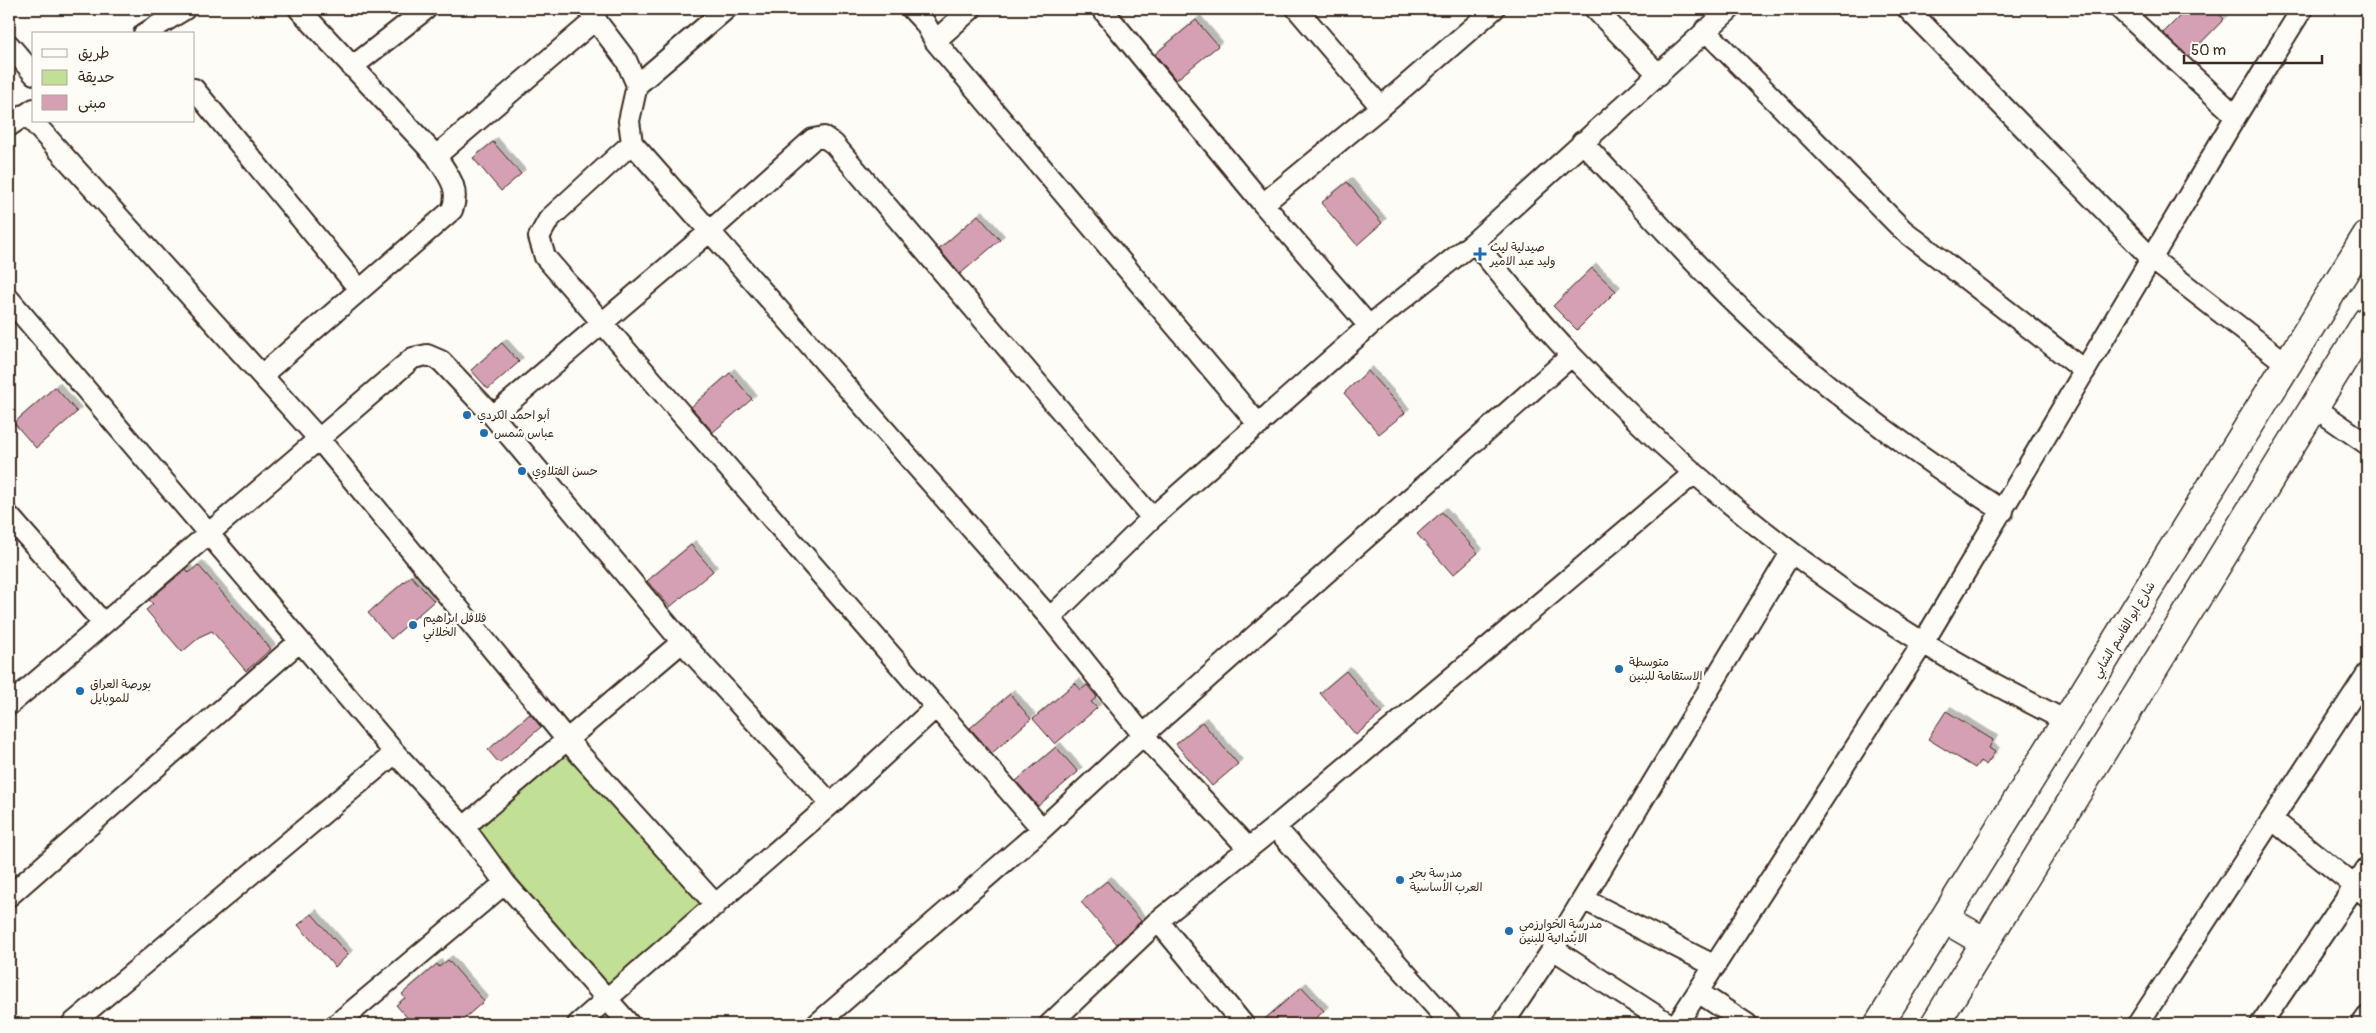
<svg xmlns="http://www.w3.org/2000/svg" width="2376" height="1033" font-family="Pangolin,'Playpen Sans Arabic',sans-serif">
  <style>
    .green { fill: #c2df96; stroke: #7e845a }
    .building { fill: #d6a0b4; stroke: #3b2a1e; filter: url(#shadow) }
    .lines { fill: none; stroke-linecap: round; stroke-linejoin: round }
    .street-casing { stroke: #3b2a1e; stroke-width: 24 }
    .primary-casing { stroke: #3b2a1e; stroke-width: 31 }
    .street { stroke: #fdfcf7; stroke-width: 20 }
    .primary { stroke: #fdfcf7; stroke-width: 28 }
    .poi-dot { fill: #1f6fb2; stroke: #fdfcf7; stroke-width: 2 }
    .labels { text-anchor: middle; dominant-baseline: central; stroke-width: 5; stroke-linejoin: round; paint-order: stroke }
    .poi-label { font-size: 12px; fill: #3b2a1e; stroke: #fdfcf7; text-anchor: start }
    .street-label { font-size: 12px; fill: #3b2a1e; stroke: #fdfcf7 }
  </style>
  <defs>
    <filter id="shadow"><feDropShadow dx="4.5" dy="-4.5" stdDeviation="0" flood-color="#0004"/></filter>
  </defs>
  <rect width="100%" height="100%" fill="#fdfcf7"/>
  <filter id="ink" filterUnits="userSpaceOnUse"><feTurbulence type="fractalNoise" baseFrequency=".02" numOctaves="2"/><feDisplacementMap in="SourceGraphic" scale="10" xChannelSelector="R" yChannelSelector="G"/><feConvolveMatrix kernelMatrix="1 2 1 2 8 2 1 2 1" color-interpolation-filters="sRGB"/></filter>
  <g filter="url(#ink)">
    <!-- green -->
    <path class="green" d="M567,740L716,905L606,998L464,827Z"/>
    <!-- building -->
    <path class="building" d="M2187,9H2213L2224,19L2188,56L2163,33Z
      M1196,20L1218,46L1176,80L1155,54Z
      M493,142L521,174L501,191L473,158Z
      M1347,182L1382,223L1357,245L1321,203Z
      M978,215L1000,240L960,274L939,249Z
      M1592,268L1616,291L1577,330L1553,306Z
      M502,343L519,362L488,389L471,370Z
      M1368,371L1405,413L1379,434L1344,393Z
      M730,373L752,399L713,432L691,407Z
      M55,387L77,412L36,448L14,423Z
      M1442,512L1478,553L1453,575L1417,534Z
      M691,545L713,571L670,607L647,581Z
      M198,565L271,649L246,671L212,631L201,636L182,652L146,610L153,604L149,600L186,569L189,573Z
      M411,576L434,601L391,639L368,613Z
      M1346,671L1382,713L1356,735L1320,693Z
      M1075,683L1081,690L1087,685L1097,697L1091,702L1097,708L1055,744L1033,719Z
      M1010,694L1031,719L992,753L970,728Z
      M1946,711L1993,740L1989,748L1995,752L1986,765L1980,761L1975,768L1928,739Z
      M530,714L541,727L499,763L488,750Z
      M1202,722L1238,764L1212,786L1176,744Z
      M1056,747L1078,772L1038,806L1016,781Z
      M1107,881L1141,921L1117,944L1081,902Z
      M312,914L348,955L335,967L298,925Z
      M448,960L484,1001L458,1024H413L396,1005L405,998L402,994L437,964L439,967Z
      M1302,987L1324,1011L1309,1024H1259Z"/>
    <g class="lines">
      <!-- street casing -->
      <g class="street-casing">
        <path id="street" d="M726,9L637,85L629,121L632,143L1050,618L1143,735L1248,848
          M912,9L925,23L935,41L1259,425
          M1102,9L1263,204L1369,326
          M1297,9L1381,107
          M1595,9L1659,75
          M1908,9L2152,259L2287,364
          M2120,9L2236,116
          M588,10L626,60L637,85
          M1705,30L1903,230L2085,371
          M144,34L185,9
          M935,41L971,9
          M9,45L34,74
          M352,67L426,9
          M194,89L359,289
          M26,114L319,439L567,740L716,905
          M9,126L34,109
          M1582,142C1647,211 1710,283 1781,346C1851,407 1925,461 2003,511
          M632,143L549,219L539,237L545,257L1042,829
          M436,156L596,19
          M1263,204L1381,107L1494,9
          M1474,242C1506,281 1537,320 1572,356C1677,466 1793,562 1922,642C1969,672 2019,697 2068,722
          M9,299L395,753L464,827L505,883L629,1024
          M262,375L452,210C461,188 447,174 436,156L299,9
          M2314,407L2367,444
          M493,416L709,232L813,139L824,137L834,144L1152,518
          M9,516L103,623
          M1050,618L1152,518L1369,326L1474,242L1730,9
          M9,705L413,358L427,355L441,361L493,416L682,642L831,804
          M2273,820L2367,896
          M464,827L682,642
          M1275,827L1451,1024
          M9,896L300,641
          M1583,899L1715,966
          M1158,921L1243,1024
          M1553,949L1669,1024
          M1698,992L1747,1024
          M72,1024L395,753
          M337,1024L505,883
          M578,1024L831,804L936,707
          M817,1024L1042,829L1143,735L1571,356
          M1050,1024L1158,921L1275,827L1693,474
          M1503,1024L1553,949L1791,553
          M1677,1024L1923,643L2236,116L2302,9
          M2138,1024L2367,674
          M2261,1024L2367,868
          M2362,1024L2367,1017"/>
      </g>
      <!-- primary casing -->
      <g class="primary-casing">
        <path id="primary" d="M1945,919L1985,942
          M1879,1024L2367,235
          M1935,1024L2367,321"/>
      </g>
      <!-- street -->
      <use href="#street" class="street"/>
      <!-- primary -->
      <use href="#primary" class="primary"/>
    </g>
  </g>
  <!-- markers -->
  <g class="poi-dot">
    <path d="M1477.5 246.5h5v5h5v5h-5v5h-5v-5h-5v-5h5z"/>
    <circle cx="467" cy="415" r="5"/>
    <circle cx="484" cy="433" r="5"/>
    <circle cx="522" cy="471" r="5"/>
    <circle cx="413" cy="625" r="5"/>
    <circle cx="1619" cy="669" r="5"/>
    <circle cx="80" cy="691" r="5"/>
    <circle cx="1400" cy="880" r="5"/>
    <circle cx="1509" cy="931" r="5"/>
  </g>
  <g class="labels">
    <!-- poi labels -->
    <g class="poi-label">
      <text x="1490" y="247">صيدلية ليث<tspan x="1490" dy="14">وليد عبد الامير</tspan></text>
      <text x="477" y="415">أبو احمد الكردي</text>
      <text x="494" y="433">عباس شمس</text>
      <text x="532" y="471">حسن الفتلاوي</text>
      <text x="423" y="618">فلافل ابراهيم<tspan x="423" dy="14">الخلاني</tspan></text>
      <text x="1629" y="662">متوسطة<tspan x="1629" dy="14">الاستقامة للبنين</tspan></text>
      <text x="90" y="684">بورصة العراق<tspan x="90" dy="14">للموبايل</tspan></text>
      <text x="1410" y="873">مدرسة بحر<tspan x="1410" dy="14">العرب الأساسية</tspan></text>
      <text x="1519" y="924">مدرسة الخوارزمي<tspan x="1519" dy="14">الابتدائية للبنين</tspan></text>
    </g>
    <!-- street labels -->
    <g class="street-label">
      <text transform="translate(2124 630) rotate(-59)">شارع ابو القاسم الشابي</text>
    </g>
  </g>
  <!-- margin -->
  <rect width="2376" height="1033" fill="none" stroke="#fdfcf7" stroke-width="30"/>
  <rect x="15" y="15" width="2346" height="1003" fill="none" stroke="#3b2a1e" stroke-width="2" filter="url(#ink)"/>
  <!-- legend -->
  <rect x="32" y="32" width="162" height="90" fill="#fdfcf7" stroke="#afa8a0"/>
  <rect x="42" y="49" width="25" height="8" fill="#fdfcf7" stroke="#afa8a0"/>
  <text x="78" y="58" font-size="15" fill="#3b2a1e">طريق</text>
  <rect x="42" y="70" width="25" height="15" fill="#c2df96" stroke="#afa8a0"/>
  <text x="78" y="82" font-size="15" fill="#3b2a1e">حديقة</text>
  <rect x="42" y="95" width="25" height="15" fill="#d6a0b4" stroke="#afa8a0"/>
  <text x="78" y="108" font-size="15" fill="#3b2a1e">مبنى</text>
  <!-- scale -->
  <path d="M2184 55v8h138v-8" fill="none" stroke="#3b2a1e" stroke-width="2.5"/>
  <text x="2191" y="55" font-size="15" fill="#3b2a1e" stroke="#fdfcf7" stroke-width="4" paint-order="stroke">50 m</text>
</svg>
